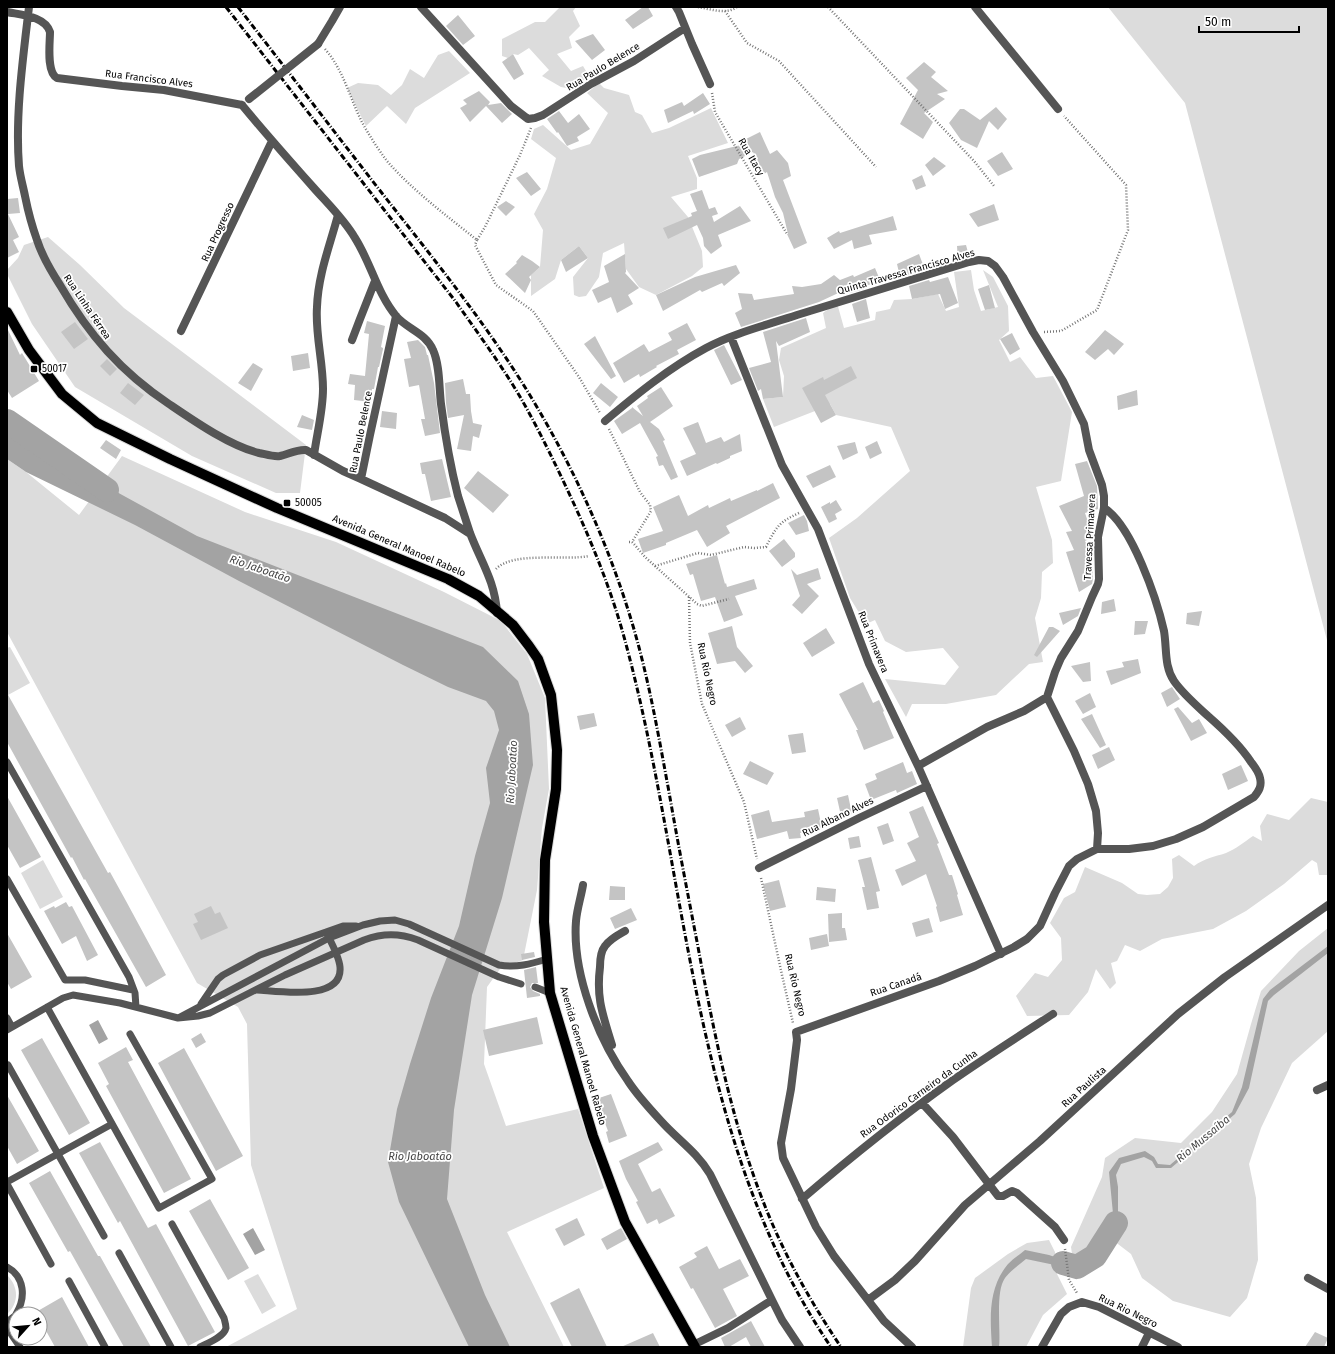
<svg xmlns="http://www.w3.org/2000/svg" width="1335" height="1354" font-family="'Fira Sans',sans-serif">
  <style>
    .green { fill: #dcdcdc }
    .water { fill: #a3a3a3 }
    .lines { fill: none; stroke-linecap: round; stroke-linejoin: round }
    .river { stroke: #a3a3a3; stroke-width: 24 }
    .building { fill: #c4c4c4 }
    .primary-casing { stroke: #dbdbdb; stroke-width: 12 }
    .path { stroke: #777; stroke-width: 2.5; stroke-dasharray: 1 2; stroke-linecap: butt }
    .service { stroke: #555; stroke-width: 7 }
    .minor { stroke: #555; stroke-width: 8 }
    .primary { stroke: #000; stroke-width: 10 }
    .rail { stroke: #000; stroke-width: 3; stroke-dasharray: 6 2 1 2; stroke-linecap: butt }
    .minor-bridge { stroke: #555; stroke-width: 8 }
    .poi-dot { fill: #000; stroke: #fff; stroke-width: 1.5 }
    .labels { text-anchor: middle; dominant-baseline: central; stroke-width: 3.5; stroke-linejoin: round; paint-order: stroke }
    .street-label { font-size: 10px; fill: #000; stroke: #fff }
    .poi-label { font-size: 10px; fill: #000; stroke: #fff; text-anchor: start }
    .water-label { font-size: 11px; font-style: italic; fill: #444; stroke: #fff }
  </style>
  <rect width="100%" height="100%" fill="#fff"/>
  <!-- green -->
  <path class="green" d="M560,7H576L573,11L580,26L569,37L572,48L557,54L571,71L583,66L589,76L572,89L561,87L542,76L549,70L529,48L518,55L513,54L508,58L502,56V39L535,22H545Z
    M1108,7H1328V644L1185,103Z
    M449,51L470,73L415,108L406,124L387,106L366,126L347,88L358,83L378,85L391,95L402,85L410,69L424,78L438,55Z
    M599,83L604,88L629,95L635,112L642,115L652,133L669,128L711,108L728,143L688,156L697,178V189L671,197L688,217L702,251L703,267L692,276L656,295L639,287L626,269L624,243L603,253L599,277L586,296L579,297L574,295L573,277L588,258L579,246L561,260L555,279L531,296V275L540,267L543,230L534,214L547,189L556,158L531,139L534,129L543,125L571,150L590,144L608,113L587,93Z
    M48,237L80,265L124,308L306,445L300,493H276L192,456L75,387L32,324L7,274V270L18,258L24,245Z
    M971,270L974,290L981,311L998,307L983,270L993,277L1008,306L1009,331L999,340L1010,362L1020,357L1036,378L1053,376L1072,412L1061,481L1036,487L1052,540L1053,563L1042,572L1041,598L1035,618L1043,662L1029,664L996,695L946,704H912L906,717L885,679L945,685L959,667L943,648L906,652L885,641L875,620L866,624L850,598L829,538L857,518L910,471L891,427L836,415L830,404L815,411L774,427L763,399L783,397L784,376L779,360L781,348L826,328L823,313L837,303L844,328L875,320L876,312L890,309L894,300L912,299L938,294L946,311L959,307L954,272Z
    M122,456L245,512L336,542L444,592L501,621L527,654L545,698L549,789L542,828L537,890L523,960L500,969L487,987L484,1064L506,1126L578,1109L604,1188L507,1232L564,1347H226L297,1309L251,1165L247,1024L238,1007L197,983L7,632V459L26,472L79,515Z
    M10,647L30,683L8,695L7,693V648Z
    M1311,798L1328,802V875H1319L1317,863L1312,860L1284,884L1246,911L1213,929L1162,939L1140,951L1125,945L1117,961L1111,963L1116,983L1110,989L1096,969L1088,992L1069,1015L1027,1016L1016,996L1035,973L1048,977L1062,960L1061,938L1050,923L1064,898L1075,892L1085,867L1122,883L1138,894L1147,895L1160,894L1168,887L1173,878L1172,859L1179,855L1194,866C1205,858 1214,857 1226,853C1236,849 1244,842 1253,836L1262,841L1260,826L1267,814L1289,820Z
    M43,860L63,897L40,909L21,873Z
    M1328,928V1031L1292,1063L1261,1128L1249,1164L1256,1198L1258,1260L1247,1298L1230,1317L1173,1301L1142,1278L1131,1254L1114,1241L1076,1280L1071,1247L1102,1177L1105,1158L1135,1138L1181,1143L1212,1112L1237,1074L1251,1024L1261,991L1299,951Z
    M1049,1240L1055,1252L1057,1274L1067,1294L1043,1315L1026,1347H963L971,1288L975,1278L1008,1254L1027,1243Z
    M258,1274L276,1306L262,1314L244,1281Z
    M7,1275C19,1287 19,1303 7,1314Z"/>
  <!-- water -->
  <path class="water" d="M7,429L11,434L197,536L483,647L518,681L529,714L533,765L502,898L472,995L454,1110L447,1199L485,1295L510,1347H469L399,1202L388,1162L397,1109L410,1064L431,998L459,926L475,856L490,803L486,768L499,730L494,711L486,701L448,687L403,665L239,581L135,525L26,472L7,459Z
    M1328,946V953L1274,995L1268,1001L1249,1088L1235,1114L1171,1168H1156L1152,1161L1144,1157L1121,1164L1116,1175L1118,1187V1226L1093,1257L1080,1268L1075,1271L1050,1264L1026,1259C1019,1265 1010,1271 1005,1278C995,1292 1001,1330 999,1347H992C990,1317 988,1288 1008,1264C1013,1259 1019,1255 1025,1250L1049,1255L1070,1262C1087,1253 1098,1241 1111,1228L1114,1224L1109,1172L1119,1158L1145,1151L1154,1157L1158,1164L1170,1165L1232,1112L1242,1087L1263,999L1270,990Z
    M98,1020L108,1039L99,1044L89,1025Z
    M253,1228L265,1250L255,1255L243,1234Z"/>
  <g class="lines">
    <!-- river -->
    <path class="river" d="M7,421L107,490
      M1063,1263L1077,1267L1095,1256L1116,1223"/>
  </g>
  <!-- building -->
  <path class="building" d="M643,7H648L653,16L633,29L625,20Z
    M458,15L475,36L463,45L446,26Z
    M593,34L605,50L592,60L575,41Z
    M513,54L524,74L514,80L502,62Z
    M924,62L936,72L931,77L948,91L937,94L945,99L924,113L933,122L923,139L900,124L918,90L906,78Z
    M479,91L490,102L488,105L501,103L512,114L502,123L486,106L470,122L460,108L467,104L463,100Z
    M703,93L710,104L694,114L693,111L668,123L664,110L682,102L684,106Z
    M996,107L1007,119L998,130L989,121L977,148L961,140L949,123L960,109H964L980,120Z
    M559,111L568,123L579,114L590,129L577,137L579,141L567,146L558,132L557,133L547,119Z
    M760,132L770,154L777,150L788,163L791,176L783,180L807,243L794,249L787,234H788L783,213L775,197L767,172L764,174L753,152L739,159L737,164L699,177L692,159L700,155L745,144L744,140Z
    M1002,152L1013,169L998,176L987,161Z
    M934,157L946,166L933,176L925,165Z
    M527,172L541,189L531,196L516,178Z
    M922,175L926,186L916,190L912,180Z
    M702,190L709,209L715,207L718,214L712,216L714,222L740,206L751,221L718,235L722,246L711,254L704,246L703,238L697,225L668,239L663,228L692,216L691,213L697,211L690,194Z
    M18,198L20,213L8,214L19,237L13,240L19,252L7,258V199Z
    M506,201L515,207L506,216L497,207Z
    M994,204L999,220L978,227L969,214Z
    M893,216L897,230L869,235L872,244L854,249L852,240L834,249L827,238L839,231L840,233Z
    M966,245L969,256L958,260L957,246Z
    M579,246L588,258L566,272L561,260Z
    M625,254L626,272L625,273L639,288L628,295L633,304L617,313L611,297L598,303L592,290L609,282L604,266Z
    M919,254L925,270L900,277L897,264Z
    M522,255L532,261L540,267L529,277L531,280L525,293L505,274L517,263L516,262Z
    M736,265L740,273L724,286L722,283L702,292L700,290L663,311L656,295L695,277Z
    M875,268L880,280L864,287V289L850,293L849,288L819,302L741,327L735,313L742,309L738,293L752,294L754,300L794,294L792,286L802,287L821,284L834,275L840,280L853,275L854,277Z
    M948,277L958,303L945,309L940,294L912,299L909,286L929,280L930,282Z
    M989,285L995,308L985,310L978,289Z
    M866,299L870,318L857,322L852,304Z
    M806,318L810,332L779,346L776,341L783,397L763,399L761,389L758,391L749,368L771,362L763,332Z
    M367,321L385,326L381,347L383,348V349L379,367H378L374,389H372L371,402L354,400L355,385L348,384L350,374L365,376L369,334L364,333Z
    M75,322L88,339L74,349L61,332Z
    M687,323L696,340L677,350L679,354L656,366L657,367L640,377L639,374L624,383L613,363L644,344L649,352L672,340L668,333Z
    M7,328L20,355L22,353L39,381L12,398L7,390Z
    M1105,330L1124,344L1114,355L1108,349L1095,360L1085,352Z
    M1012,333L1020,349L1010,355L1000,339Z
    M595,336L616,376L611,379L584,344Z
    M418,340L425,347L427,355H428L434,383L440,433L425,436L421,419H425L419,385L409,387L404,359L411,358L407,342Z
    M724,345L742,380L731,385L714,350Z
    M308,353L310,368L293,371L291,356Z
    M107,359L117,369L110,376L100,366Z
    M253,363L263,369L251,391L238,383Z
    M851,366L857,378L825,395L836,415L821,423L802,388L823,377L824,380Z
    M463,379L466,394H470L471,411L473,423L482,425L479,438L473,436L471,451L457,449L464,415L448,418L446,403L445,383Z
    M128,383L144,395L135,405L120,393Z
    M601,383L618,397L610,407L593,393Z
    M661,387L673,406L650,422L659,429L665,440L663,441L678,477L671,480L663,465L659,466L656,457L658,456L640,423L622,434L614,421L632,408V407L643,416L637,406L648,398L647,396Z
    M1137,390L1138,405L1118,410L1117,396Z
    M382,411L397,413L396,429L380,427Z
    M302,415L314,420L312,430L297,427Z
    M698,422L706,443L721,437L724,442L740,434L742,451L730,456V458L717,464L716,463L687,476L680,461L696,454L683,428Z
    M106,440L121,450L116,459L100,448Z
    M877,441L882,453L870,459L865,447Z
    M855,442L858,453L843,460L837,446Z
    M442,459L451,497L431,501L425,474H422L420,463Z
    M1087,461L1097,486L1098,507V509L1085,513L1093,537L1085,541L1093,557V561L1090,562L1093,570V579L1092,584L1079,592L1066,552L1074,550L1066,532L1072,531L1059,506L1084,496L1075,464Z
    M830,465L836,477L813,488L806,476Z
    M478,471L509,495L493,513L464,488Z
    M773,483L780,498L726,526L730,533L707,547L697,530L666,543V545L643,553L638,539L663,531L653,507L679,495L688,516L708,505L709,508L730,498L731,501L757,490V491Z
    M836,500L842,510L835,514L837,519L829,523L821,507L830,502V504Z
    M804,515L807,521L809,531L796,535L788,523Z
    M784,539L795,553V557L782,567L769,551Z
    M717,555L725,584L726,583L727,587L754,579L757,589L735,596L743,615L724,622L715,597L701,601L693,574L690,575L686,564Z
    M818,568L821,579L807,584L819,596L802,614L792,605L800,596L791,569L797,575Z
    M1114,599L1116,611L1101,614L1102,602Z
    M1081,608L1078,616L1063,625L1059,613Z
    M1202,611L1199,626L1186,624L1187,613Z
    M1135,621H1148L1145,634L1134,635Z
    M732,626L737,647L753,666L745,673L735,661L717,664L708,633Z
    M1049,627H1053L1060,631L1037,657L1034,655Z
    M826,628L835,643L812,657L803,643Z
    M1138,659L1141,673L1111,685L1106,671L1124,667L1122,662Z
    M1090,662L1091,681L1083,682L1071,666Z
    M863,682L873,703L879,700L884,711L883,712L894,738L864,750L856,730H858L839,694Z
    M1172,687L1180,699L1167,707L1161,693Z
    M7,693L108,873L110,872L126,901L166,975L146,987L85,879L84,880L72,857L71,858L7,742Z
    M1090,693L1096,707L1083,714L1075,701Z
    M1178,707L1192,723L1199,719L1207,733L1191,741L1174,709Z
    M594,713L597,726L580,730L577,716Z
    M1092,714L1106,745L1100,748L1081,719Z
    M740,717L746,729L732,737L725,725Z
    M803,733L806,752L792,754L788,735Z
    M1109,747L1115,760L1098,769L1092,755Z
    M750,761L774,773L767,785L743,774Z
    M903,762L907,773L912,771L917,784L897,793L896,790L871,800L865,784L877,779L875,774Z
    M1241,765L1248,781L1228,790L1222,774Z
    M848,795L852,814L841,816L837,798Z
    M7,796L41,857L20,868L7,845Z
    M923,806L939,843L937,844L949,875H952L958,894L957,895L963,915L940,922L936,907L937,906L926,874L902,886L895,870L916,861L907,843L919,837L909,812Z
    M818,809L822,828L800,833L801,838L789,839L787,831L757,839L751,815L769,810L772,822L805,817L804,812Z
    M888,823L894,841L883,845L877,827Z
    M859,836L861,847L850,849L848,838Z
    M871,857L880,891L876,892L879,908L867,910L862,887H865L858,860Z
    M779,880L786,907L770,911L763,884Z
    M610,886L625,887V900H609Z
    M817,887L836,889L835,902L816,900Z
    M66,902L69,907L72,906L98,955L87,961L76,936L62,944L44,911L54,906L55,908Z
    M211,906L215,914L220,912L228,928L201,940L193,924L198,922L194,914Z
    M631,908L637,920L615,929L610,918Z
    M842,913V928H845L847,940L829,942L828,914Z
    M929,918L933,932L916,937L912,923Z
    M7,933L32,977L11,989L7,982Z
    M827,934L829,946L811,950L809,938Z
    M534,952L535,957L522,960L521,954Z
    M536,967L538,983H532L530,987L533,991L540,994V996L527,998L524,970Z
    M537,1017L543,1044L489,1056L483,1030Z
    M201,1033L206,1042L196,1048L191,1039Z
    M42,1038L90,1123L69,1135L21,1050Z
    M126,1047L133,1060L128,1062L191,1179L164,1193L106,1086L109,1084L98,1063Z
    M184,1048L243,1156L216,1171L158,1063Z
    M611,1094L627,1136L609,1143L606,1132L608,1131L596,1099Z
    M7,1095L39,1151L17,1164L7,1146Z
    M100,1142L148,1228L156,1224L215,1332L188,1346L120,1221L118,1223L79,1153Z
    M658,1142L663,1150L638,1164L652,1192L660,1188L675,1216L659,1224L657,1219L647,1224L636,1202L638,1201L626,1179L619,1161Z
    M50,1171L98,1256H100L151,1347H124L70,1251L68,1252L29,1183Z
    M210,1199L249,1268L228,1280L189,1211Z
    M577,1218L585,1235L564,1246L555,1229Z
    M621,1228L627,1239L607,1250L601,1239Z
    M707,1246L719,1269L740,1259L749,1276L723,1289L737,1316L715,1328L693,1288L691,1289L679,1267L697,1257L694,1253Z
    M579,1288L607,1347H572L550,1303Z
    M62,1297L89,1347H55L40,1320V1314H37L36,1312Z
    M751,1321L765,1347H751L746,1337L729,1347H725L721,1338Z
    M1315,1332L1328,1338L1324,1347H1305Z
    M653,1333L660,1347H621Z"/>
  <g class="lines">
    <!-- primary casing -->
    <g class="primary-casing">
      <path id="primary" d="M7,312L29,350L62,394L97,423L170,459L277,508L448,579L479,596L513,625L529,646L538,659L551,695L557,750L556,789L545,860L544,922L550,993L593,1136L625,1222L695,1347"/>
    </g>
    <!-- path -->
    <path class="path" d="M698,7C711,9 726,15 737,7
      M828,7L974,161L994,186
      M725,11L747,43L779,61L876,167
      M325,49C346,73 351,105 367,131C373,141 380,152 387,161C412,190 447,216 477,240L485,227L520,155L531,128
      M712,93L715,112L787,234
      M477,240L475,245L496,285L533,311L579,377L600,413
      M1044,332L1061,331L1097,310L1128,230L1126,185L1064,116
      M609,429L640,492L650,505L651,511L632,542
      M629,542H632L634,544L645,557L697,604L702,606L729,599
      M655,566L698,553L711,555L744,547L754,548L766,547C776,527 779,522 799,513
      M496,569C513,551 565,561 589,556
      M689,597L690,643L702,704L744,802L757,859
      M761,878L782,975L793,1023
      M1065,1249L1069,1280L1077,1293"/>
    <!-- service -->
    <path class="service" d="M7,762L129,977L135,993L136,1007
      M7,879L65,980H85L133,990
      M326,932L343,926H356
      M535,987L550,993
      M201,1004L218,979L223,975L260,955L326,932C331,942 339,956 340,967C343,1002 278,991 257,990
      M47,1007L159,1208L212,1179L130,1034
      M180,1017L329,938L363,925L380,921L395,920L409,924L499,965C516,968 531,964 547,959
      M7,1018L12,1027
      M7,1030L63,998L73,995L120,1003L178,1018L198,1016L210,1013L285,975L364,940C383,933 399,933 418,940L499,977L521,984
      M8,1065L104,1236
      M7,1182L112,1124
      M7,1184L51,1264
      M172,1224L224,1318C225,1322 226,1325 226,1328C224,1337 208,1343 200,1347
      M119,1253L171,1347
      M7,1267C25,1277 26,1298 16,1314
      M69,1281L105,1347
      M7,1322L16,1315
      M7,1328L20,1347"/>
    <!-- minor -->
    <path class="minor" d="M29,7C23,58 15,115 19,166C20,176 23,186 25,196C28,211 32,226 37,240C42,256 51,271 60,285C89,335 121,372 169,404C194,421 230,446 259,453C265,454 273,457 280,456C289,454 297,449 306,450L343,471L361,479
      M421,7L511,106L528,119L535,118L543,115L591,84L634,61L685,28
      M676,7L679,12L692,44L710,84
      M975,7L1058,109
      M7,12C21,15 45,16 50,32C50,43 46,72 57,78L122,86L164,90L242,105
      M318,44L332,21L340,7
      M242,105C265,133 289,160 313,187C327,203 344,219 355,238C371,263 377,293 396,316C407,329 426,333 433,350C440,365 439,388 441,404C445,435 450,465 458,496C462,508 466,521 470,533C481,562 495,581 497,613
      M396,316L370,435L361,479L445,518L470,534
      M181,331L272,141
      M731,337L782,465L818,529L869,664L918,766L1001,954
      M352,340L360,319L375,281
      M605,421C637,394 669,368 706,348C734,333 767,325 797,315C854,297 912,280 969,262L979,260L988,261L995,266L1003,277L1033,332L1063,381L1084,424L1089,450L1102,485L1104,496V508L1098,537L1099,579L1098,584L1092,597L1078,631L1061,658L1055,672L1047,697L1024,711L987,727L918,766
      M314,455C317,433 323,411 323,389C323,361 315,334 317,307C318,275 330,245 338,215
      M1047,697L1074,751L1088,784L1096,811L1098,833L1097,849
      M759,868L859,818L927,786
      M583,885C581,897 577,909 576,921C572,973 598,1039 628,1081C637,1095 649,1108 661,1121C678,1140 696,1151 710,1174L772,1300
      M612,1045C603,1015 596,999 600,967C600,960 601,951 605,946C610,939 618,935 625,931
      M1317,1090L1328,1085
      M922,1103L953,1137L998,1196H1003L1012,1191L1017,1193L1055,1227L1064,1240
      M802,1199C851,1157 901,1117 953,1080C986,1057 1019,1036 1053,1014
      M1308,1278L1328,1289
      M868,1300L895,1280L915,1261L965,1205L1040,1141L1178,1014L1225,977L1328,905
      M693,1345L728,1328L772,1300L782,1320L800,1347
      M912,1347L884,1321L834,1256L816,1227L783,1158L781,1143L791,1089L797,1040L796,1032L939,981L975,966L1014,947L1027,939L1040,926L1055,893L1069,866L1077,859L1097,849H1129L1153,846L1176,839L1203,827L1254,797C1259,791 1262,786 1260,778C1259,773 1255,767 1251,762C1240,745 1224,730 1208,716C1196,705 1183,694 1174,681C1164,666 1167,649 1164,631C1157,600 1132,525 1104,508
      M1042,1347L1061,1314L1069,1307L1082,1302L1099,1307L1178,1347
      M1142,1347L1149,1333"/>
    <!-- primary -->
    <use href="#primary" class="primary"/>
    <!-- rail -->
    <path class="rail" d="M226,7L456,302C477,332 500,363 519,395C533,419 546,445 558,470C586,528 611,586 627,648C689,881 691,1142 831,1347
      M238,7C287,70 336,134 385,197C433,258 482,319 523,384C568,456 605,535 630,616C648,674 658,733 669,792C678,844 688,895 698,947C714,1033 731,1119 763,1201C783,1253 810,1301 841,1347"/>
    <!-- minor-bridge -->
    <path class="minor-bridge" d="M249,99L318,44"/>
  </g>
  <!-- markers -->
  <g class="poi-dot">
    <rect x="30" y="365" width="8" height="8" rx="2"/>
    <rect x="283" y="499" width="8" height="8" rx="2"/>
  </g>
  <g class="labels">
    <!-- street labels -->
    <g class="street-label">
      <text transform="translate(603 67) rotate(-31)">Rua Paulo Belence</text>
      <text transform="translate(149 79) rotate(7)">Rua Francisco Alves</text>
      <text transform="translate(751 157) rotate(60)">Rua Itacy</text>
      <text transform="translate(218 232) rotate(-65)">Rua Progresso</text>
      <text transform="translate(906 272) rotate(-16)">Quinta Travessa Francisco Alves</text>
      <text transform="translate(87 307) rotate(56)">Rua Linha Férrea</text>
      <text transform="translate(361 432) rotate(-79)">Rua Paulo Belence</text>
      <text transform="translate(1090 537) rotate(-87)">Travessa Primavera</text>
      <text transform="translate(399 546) rotate(23)">Avenida General Manoel Rabelo</text>
      <text transform="translate(873 642) rotate(68)">Rua Primavera</text>
      <text transform="translate(707 674) rotate(78)">Rua Rio Negro</text>
      <text transform="translate(838 817) rotate(-26)">Rua Albano Alves</text>
      <text transform="translate(795 985) rotate(77)">Rua Rio Negro</text>
      <text transform="translate(896 985) rotate(-19)">Rua Canadá</text>
      <text transform="translate(583 1056) rotate(74)">Avenida General Manoel Rabelo</text>
      <text transform="translate(1084 1087) rotate(-42)">Rua Paulista</text>
      <text transform="translate(919 1094) rotate(-36)">Rua Odorico Carneiro da Cunha</text>
      <text transform="translate(1128 1311) rotate(26)">Rua Rio Negro</text>
    </g>
    <!-- poi labels -->
    <g class="poi-label">
      <text x="42" y="369">50017</text>
      <text x="295" y="503">50005</text>
    </g>
    <!-- water labels -->
    <g class="water-label">
      <text transform="translate(260 569) rotate(19)">Rio Jaboatão</text>
      <text transform="translate(512 772) rotate(-87)">Rio Jaboatão</text>
      <text transform="translate(1203 1139) rotate(-40)">Rio Mussaíba</text>
      <text x="420" y="1156">Rio Jaboatão</text>
    </g>
  </g>
  <!-- border -->
  <rect width="1335" height="1354" fill="none" stroke="#000000" stroke-width="16"/>
  <!-- north arrow -->
  <g transform="translate(28 1326) rotate(63)"><circle r="19" fill="#ffffff" stroke="#999999"/>
  <path d="M0-3L7 15L0 10L-7 15Z" fill="#000000"/>
  <text y="-6" font-size="11" font-weight="bold" text-anchor="middle" fill="#000000">N</text>
  </g>
  <!-- scale -->
  <path d="M1199 26v6h100v-6" fill="none" stroke="#000000" stroke-width="2"/>
  <text x="1205" y="26" font-size="12" fill="#000000" stroke="#ffffff" stroke-width="3" paint-order="stroke">50 m</text>
</svg>
